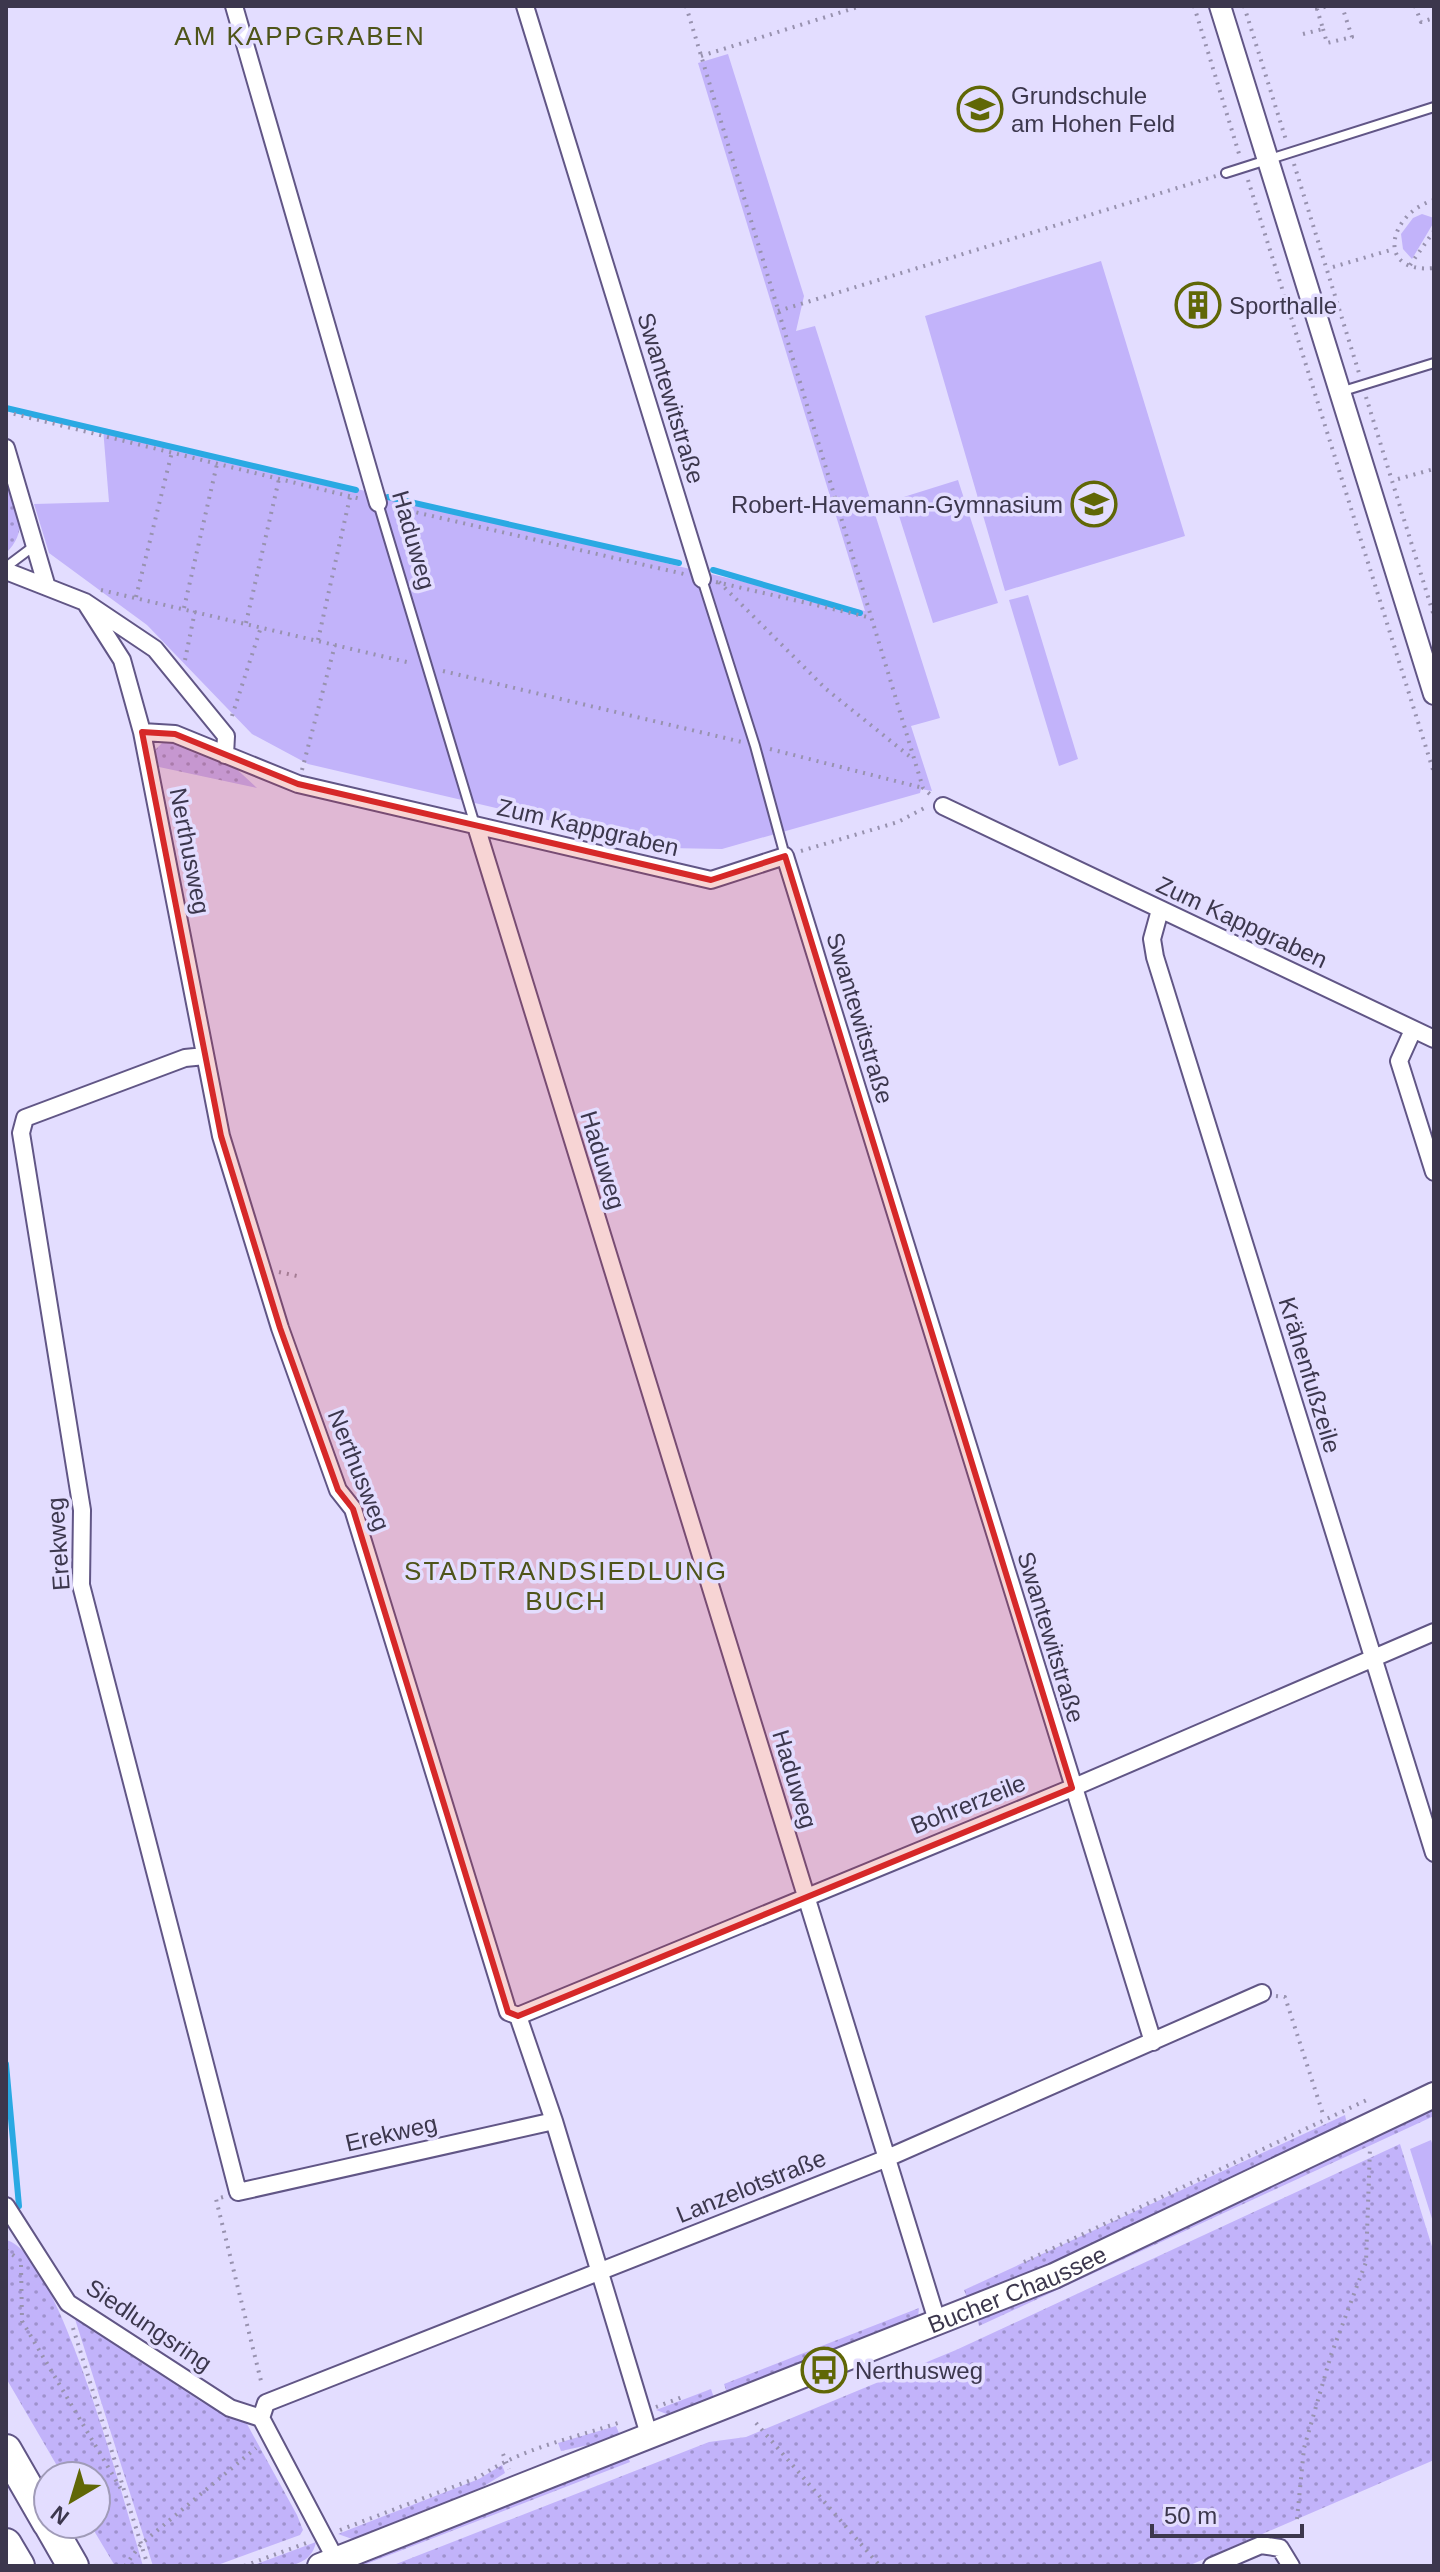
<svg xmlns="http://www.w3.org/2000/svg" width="1440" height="2572" font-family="Arial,sans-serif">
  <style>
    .grass { fill: url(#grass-dots) }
    .park { fill: #c2b3fa }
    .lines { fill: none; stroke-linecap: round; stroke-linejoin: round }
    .stream { stroke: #2aa9e3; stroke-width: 6 }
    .service-casing { stroke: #615686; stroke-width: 12 }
    .minor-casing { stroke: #615686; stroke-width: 20 }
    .tertiary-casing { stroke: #615686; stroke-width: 24 }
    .secondary-casing { stroke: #615686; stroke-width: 28 }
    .motorway-casing { stroke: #615686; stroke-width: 34 }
    .path { stroke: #9892af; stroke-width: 4; stroke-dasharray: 2 6; stroke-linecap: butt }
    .service { stroke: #fff; stroke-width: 8 }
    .minor { stroke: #fff; stroke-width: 16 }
    .tertiary { stroke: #fff; stroke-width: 20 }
    .secondary { stroke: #fff; stroke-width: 24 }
    .motorway { stroke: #fff; stroke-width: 30 }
    .marked { fill: #d62828; fill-opacity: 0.2; stroke: #d62828; stroke-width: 6; stroke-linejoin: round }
    .labels { text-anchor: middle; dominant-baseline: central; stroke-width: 7; stroke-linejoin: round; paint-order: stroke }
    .poi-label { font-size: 24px; fill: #3c374d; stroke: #e3ddff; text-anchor: start }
    .street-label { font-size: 24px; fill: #3c374d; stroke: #e3ddff }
    .neighbourhood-label { font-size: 26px; letter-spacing: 2px; fill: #4e5419; stroke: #e3ddff }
  </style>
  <defs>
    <pattern id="grass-dots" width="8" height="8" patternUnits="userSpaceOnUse" patternTransform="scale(2)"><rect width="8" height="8" fill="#c2b3fa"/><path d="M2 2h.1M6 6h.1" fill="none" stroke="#9f92cd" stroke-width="1.8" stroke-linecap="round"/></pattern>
  </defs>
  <rect width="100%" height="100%" fill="#e3ddff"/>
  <!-- grass -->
  <path class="grass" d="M6,470C16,501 32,528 6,553Z
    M166,739L229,762L257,788L159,767L155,750Z
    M1434,2110V2116L979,2326L978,2321Z
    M1345,2115L1348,2128L969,2303L964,2290Z
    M1400,2144L1434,2253V2460L1188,2566H391L709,2442L746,2437L956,2350Z
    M6,2240C59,2251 126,2509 143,2566H115L90,2524H96V2476H63L6,2378Z
    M919,2308L918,2317L728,2396L724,2384Z
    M75,2319L202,2402L247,2424L297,2515L303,2530L300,2535L215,2566H153Z
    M711,2389L715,2401L672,2416L656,2410Z
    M616,2426L621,2438L561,2451L558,2443Z
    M628,2457L630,2462L361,2566H352Z
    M502,2465L505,2473L465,2498L355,2540L338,2534L479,2479Z
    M316,2542C310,2572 275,2566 251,2566Z"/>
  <!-- park -->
  <path class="park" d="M728,54L804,296L796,331L815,326L940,718L911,726L932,791L921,789L920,793L722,849L668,848L308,764L252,734L147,625L49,553L34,504L109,502L103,428L865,611L698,63Z
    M1422,214L1434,218V222L1412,259L1403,249L1401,234L1413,218Z
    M1101,261L1185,536L1005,591L925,316Z
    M958,480L998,603L933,623L894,500Z
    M1028,595L1078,759L1059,766L1009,600Z
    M1431,2140L1434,2149V2225L1410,2149Z"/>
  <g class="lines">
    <!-- stream -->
    <path class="stream" d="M6,408L356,490
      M388,497L679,563
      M713,570L860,613
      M6,2064L19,2206"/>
    <!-- service casing -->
    <g class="service-casing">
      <path id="service" d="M1226,173L1434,107
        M1340,392L1434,363
        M378,503L475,825
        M6,567L34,546
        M702,579L755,746L785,856"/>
    </g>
    <!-- minor casing -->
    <g class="minor-casing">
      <path id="minor" d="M234,6L378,503
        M525,6L702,579
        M6,448L46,584
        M6,571L85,602L155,649L226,736L225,755
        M85,602L122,660L142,732L221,1136L280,1328L338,1490L353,1509L508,2012L518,2016L554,2121L650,2438
        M142,732L175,734L298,784L711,880L785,856L1153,2042
        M943,806L1434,1039
        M476,826L938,2324
        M1160,910L1152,939L1155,957L1434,1853
        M1413,1030L1399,1061L1434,1172
        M205,1056L185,1058L25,1118L21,1133L82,1510L81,1585L238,2192L554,2121
        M518,2016L1072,1788L1434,1632
        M6,2206L68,2303L230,2408L261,2418
        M261,2418L266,2403L885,2159L1262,1993
        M261,2418L336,2560
        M1212,2566L1261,2545L1280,2548L1291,2566"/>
    </g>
    <!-- tertiary casing -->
    <g class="tertiary-casing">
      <path id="tertiary" d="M1220,6L1434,694"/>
    </g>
    <!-- secondary casing -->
    <g class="secondary-casing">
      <g id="secondary">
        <path id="s1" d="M320,2566L1054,2276L1434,2095"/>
      </g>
    </g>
    <!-- motorway casing -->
    <g class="motorway-casing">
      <path id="motorway" d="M6,2450L48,2523
        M49,2524L73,2566
        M6,2544L19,2566"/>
    </g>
    <!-- path -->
    <path class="path" d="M686,6L923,788L932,796
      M1194,6L1240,157
      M1244,6L1286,140
      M1415,6L1421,22L1434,18
      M1323,29L1327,43L1352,37L1342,6
      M1303,34L1323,29L1317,9L1328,6
      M701,56L861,6
      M1294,164L1359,373
      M1248,180L1434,773
      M1434,200C1389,213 1374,274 1434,268
      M1410,265L1434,231
      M1333,267L1394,249
      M778,311L1216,176
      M1366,397L1434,616
      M6,412L361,499
      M1398,479L1434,469
      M393,507L684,574
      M716,582L872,618
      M719,582L826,689L913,759
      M101,590L411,663
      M136,597L172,452
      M184,608L217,464
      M246,623L279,479
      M318,640L350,497
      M185,660L195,611
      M443,671L742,742
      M232,716L261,627
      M770,749L923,788
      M302,770L335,645
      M801,851L898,822L928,806
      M279,1272L297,1276
      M1276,1996L1285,1997L1323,2114
      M223,2197L216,2199L262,2385
      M6,2250L17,2258
      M1024,2262L1371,2098
      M21,2265L22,2321L121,2489
      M73,2328L148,2566
      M656,2407L685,2396
      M756,2423L880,2566
      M503,2454L509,2469
      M1297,2519L1304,2448L1331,2355L1366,2262L1370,2148
      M340,2530L479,2477C522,2448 571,2439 618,2423
      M125,2566L141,2544L256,2448
      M244,2566L309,2542"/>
    <!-- service -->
    <use href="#service" class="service"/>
    <!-- minor -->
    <use href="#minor" class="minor"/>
    <!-- tertiary -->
    <use href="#tertiary" class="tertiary"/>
    <!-- secondary -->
    <use href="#secondary" class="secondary"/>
    <!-- motorway -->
    <use href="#motorway" class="motorway"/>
  </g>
  <!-- marked area -->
  <path class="marked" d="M142,732L175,734L298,784L711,880L785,856L1072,1788L518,2016L508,2012L353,1509L338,1490L280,1328L221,1136Z"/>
  <!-- icons -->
  <defs>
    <g id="school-ring" transform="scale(2.3)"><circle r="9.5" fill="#e3ddff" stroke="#606706" stroke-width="1.5"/><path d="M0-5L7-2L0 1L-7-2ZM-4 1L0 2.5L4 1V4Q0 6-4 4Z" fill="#606706"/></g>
    <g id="building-ring" transform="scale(2.3)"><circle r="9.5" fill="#e3ddff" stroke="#606706" stroke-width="1.5"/><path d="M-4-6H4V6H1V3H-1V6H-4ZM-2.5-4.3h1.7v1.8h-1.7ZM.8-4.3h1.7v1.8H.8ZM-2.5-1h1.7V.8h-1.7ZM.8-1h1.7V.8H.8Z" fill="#606706"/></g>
    <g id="bus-ring" transform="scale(2.3)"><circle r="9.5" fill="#e3ddff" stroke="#606706" stroke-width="1.5"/><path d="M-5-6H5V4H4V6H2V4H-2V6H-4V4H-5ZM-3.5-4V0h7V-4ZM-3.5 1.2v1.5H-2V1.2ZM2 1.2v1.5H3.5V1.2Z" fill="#606706"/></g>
  </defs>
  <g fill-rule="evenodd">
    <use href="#school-ring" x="980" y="109"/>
    <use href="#building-ring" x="1198" y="305"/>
    <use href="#school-ring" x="1094" y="504"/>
    <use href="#bus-ring" x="824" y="2370"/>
  </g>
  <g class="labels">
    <!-- poi labels -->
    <g class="poi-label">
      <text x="1011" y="95">Grundschule<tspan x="1011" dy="28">am Hohen Feld</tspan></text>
      <text x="1229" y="305">Sporthalle</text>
      <text x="1063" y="504" text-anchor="end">Robert-Havemann-Gymnasium</text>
      <text x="855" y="2370">Nerthusweg</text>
    </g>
    <!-- street labels -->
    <g class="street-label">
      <text transform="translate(671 398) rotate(73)">Swantewitstraße</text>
      <text transform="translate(414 540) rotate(74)">Haduweg</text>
      <text transform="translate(588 827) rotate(13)">Zum Kappgraben</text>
      <text transform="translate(190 851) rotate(79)">Nerthusweg</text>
      <text transform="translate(1242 922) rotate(25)">Zum Kappgraben</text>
      <text transform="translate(860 1018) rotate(73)">Swantewitstraße</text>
      <text transform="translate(603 1160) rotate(73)">Haduweg</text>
      <text transform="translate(1310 1375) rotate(73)">Krähenfußzeile</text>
      <text transform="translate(359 1470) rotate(68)">Nerthusweg</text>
      <text transform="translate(58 1544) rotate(-94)">Erekweg</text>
      <text transform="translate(1051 1637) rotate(73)">Swantewitstraße</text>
      <text transform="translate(795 1779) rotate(73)">Haduweg</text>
      <text transform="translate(968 1804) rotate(-22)">Bohrerzeile</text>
      <text transform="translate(391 2133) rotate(-13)">Erekweg</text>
      <text transform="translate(751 2186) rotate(-22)">Lanzelotstraße</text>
      <text stroke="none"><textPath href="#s1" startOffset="750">Bucher Chaussee</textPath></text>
      <text transform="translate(149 2325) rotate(34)">Siedlungsring</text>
    </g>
    <!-- neighbourhood labels -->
    <g class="neighbourhood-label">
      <text x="300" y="36">AM KAPPGRABEN</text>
      <text x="566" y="1571">STADTRANDSIEDLUNG<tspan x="566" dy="30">BUCH</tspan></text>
    </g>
  </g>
  <!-- border -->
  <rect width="1440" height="2572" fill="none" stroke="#3c374d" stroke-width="16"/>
  <!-- north arrow -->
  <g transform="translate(72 2500) rotate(218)"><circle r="38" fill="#e3ddff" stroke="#a09bb8" stroke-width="2"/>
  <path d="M0-6L14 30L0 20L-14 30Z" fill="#606706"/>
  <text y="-12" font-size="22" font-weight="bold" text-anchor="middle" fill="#3c374d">N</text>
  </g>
  <!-- scale -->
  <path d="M1152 2524v12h150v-12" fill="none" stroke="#3c374d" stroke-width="4"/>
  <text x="1164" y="2524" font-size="24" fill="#3c374d" stroke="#e3ddff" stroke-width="6" paint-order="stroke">50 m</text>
</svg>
